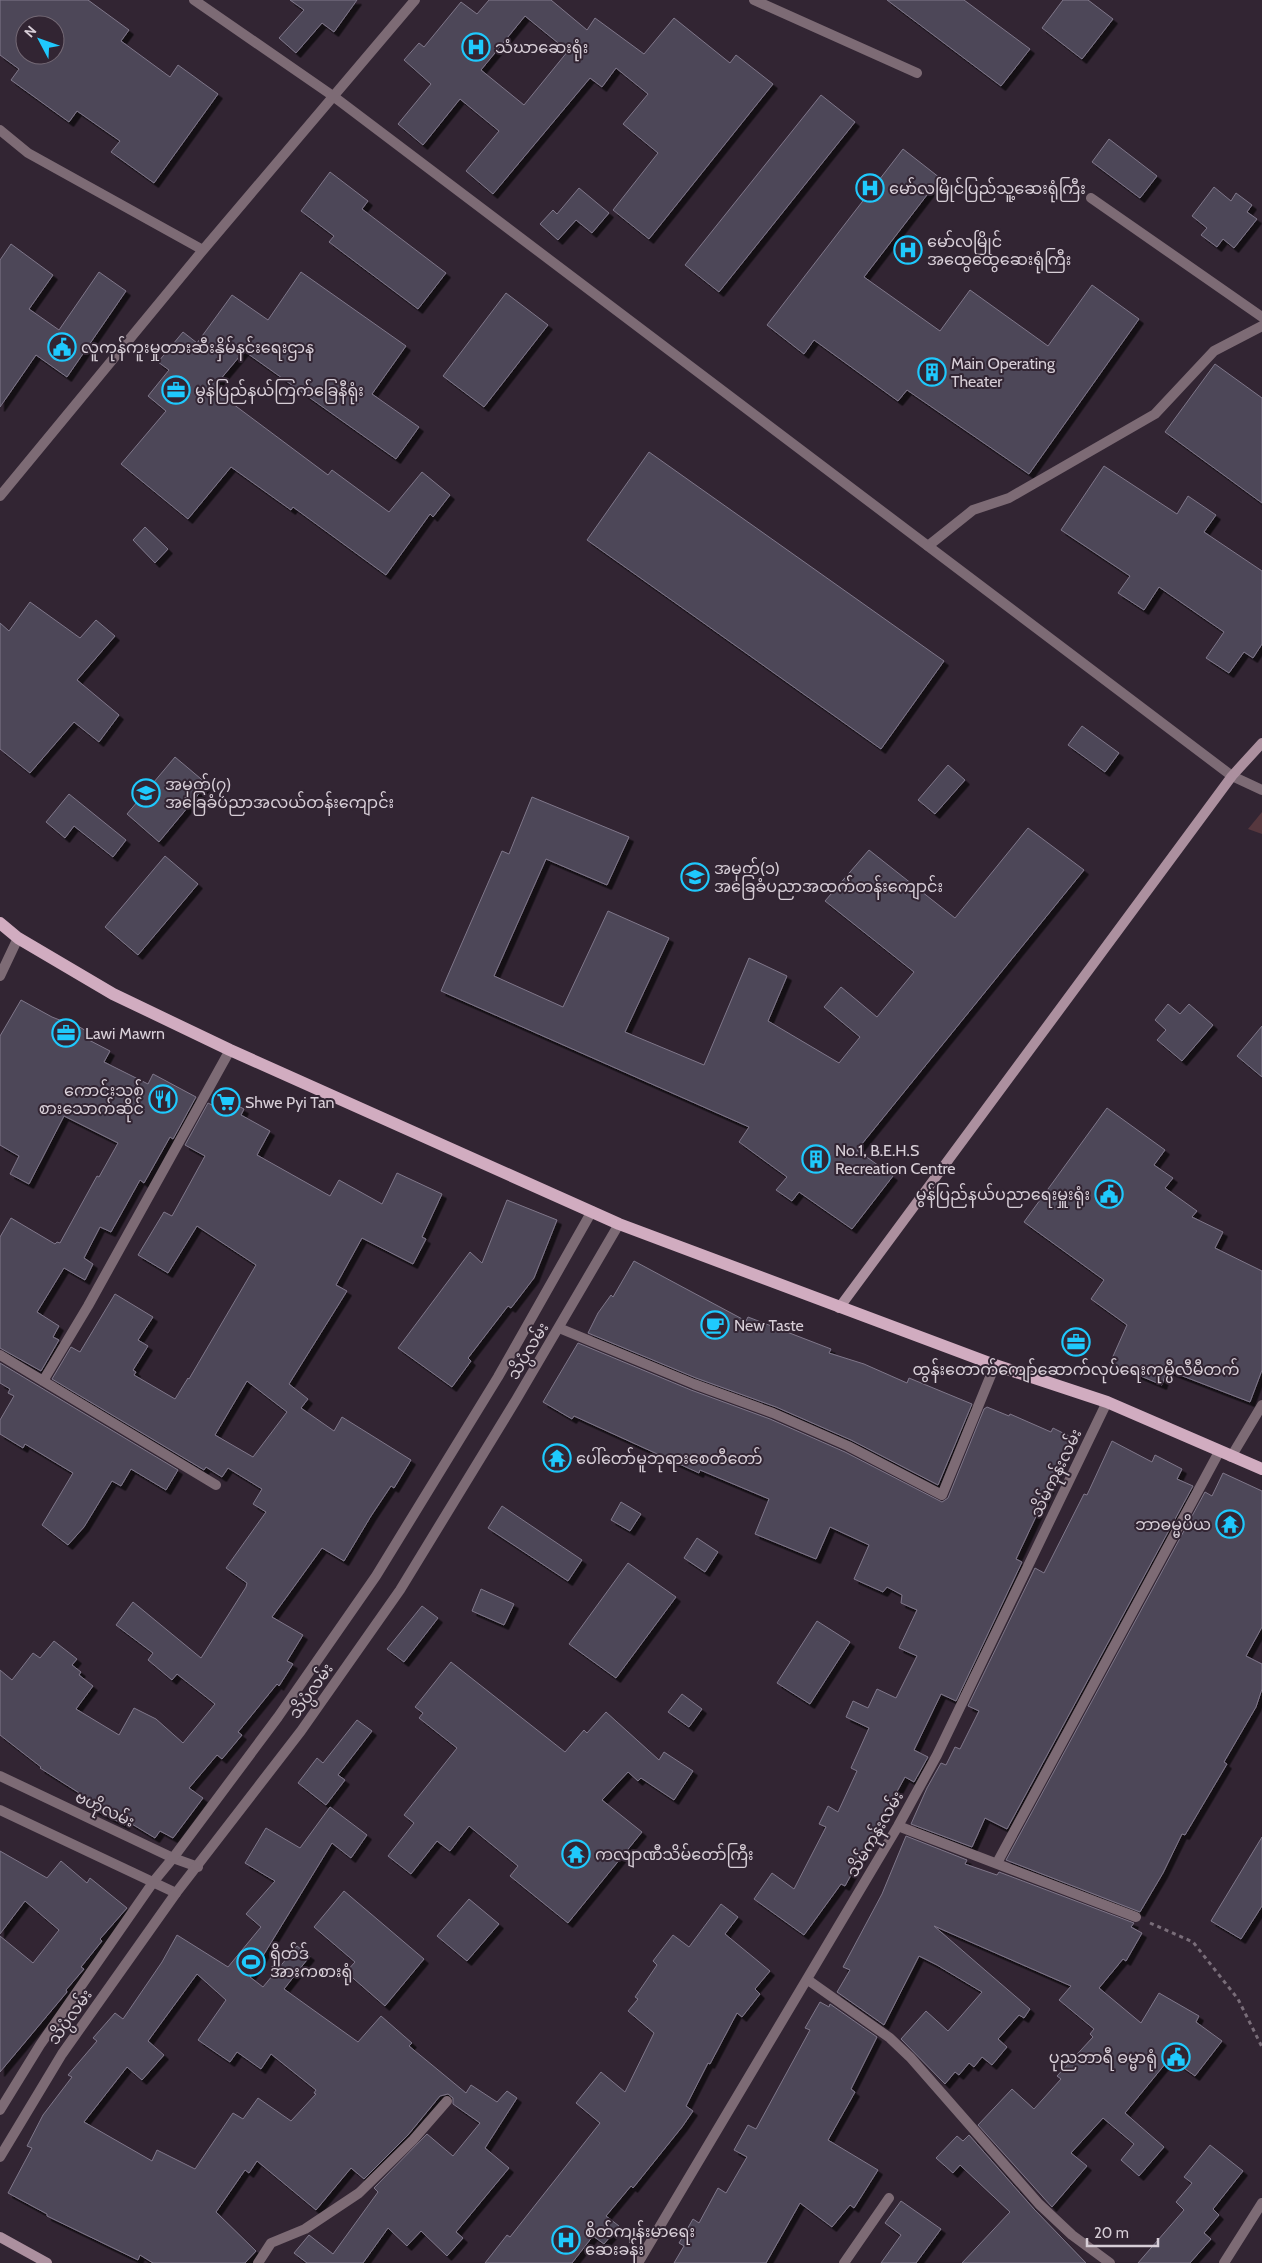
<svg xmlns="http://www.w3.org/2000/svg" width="1262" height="2263" font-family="Cabin,'Noto Sans Myanmar',sans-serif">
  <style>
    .green { fill: #56373e }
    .building { fill: #4e4758; stroke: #7f778a; fill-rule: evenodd; filter: url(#shadow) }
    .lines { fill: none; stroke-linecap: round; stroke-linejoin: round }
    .path { stroke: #796d79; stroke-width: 3; stroke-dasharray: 4 4; stroke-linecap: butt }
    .service { stroke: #7d6b75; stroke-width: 10 }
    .minor { stroke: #7d6b75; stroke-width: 10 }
    .tertiary { stroke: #7d6b75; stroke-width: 10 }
    .secondary { stroke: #ac909f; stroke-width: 10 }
    .primary { stroke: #d1acc0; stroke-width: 12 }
    .labels { text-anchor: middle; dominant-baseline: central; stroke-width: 4; stroke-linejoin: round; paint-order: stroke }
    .poi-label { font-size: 16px; fill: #d7ced7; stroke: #322533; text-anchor: start }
    .street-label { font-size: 16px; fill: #d7ced7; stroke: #322533 }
  </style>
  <defs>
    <filter id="shadow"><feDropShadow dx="4.5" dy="4.5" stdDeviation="0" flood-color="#0009"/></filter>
  </defs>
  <rect width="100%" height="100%" fill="#322533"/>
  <!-- green -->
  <path class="green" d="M1262,812V834L1248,829Z"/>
  <!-- building -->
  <path class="building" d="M0,0H88L129,30L121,41L170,77L178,65L218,94L154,183L111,152L120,141L77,111L69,122L11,80L19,69L0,55ZM25,25H55V55H25Z
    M290,0H357L334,32L322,23L296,53L279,38L304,10Z
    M489,0H551L587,30L595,18L644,54L674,18L730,63L736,55L773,84L649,239L613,210L658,153L623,124L648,94L616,68L602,87L590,78L493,194L466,171L499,131L460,99L423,145L398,124L431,84L404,60L419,43L424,47L461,2L477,14ZM525,16L568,51L524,105L481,70Z
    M887,0H964L1030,49L1001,86Z
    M1063,0H1088L1113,19L1082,59L1042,28Z
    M821,95L855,122L719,292L685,265Z
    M1109,139L1157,176L1140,198L1092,162Z
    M903,149L940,178L864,277L940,331L970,290L1048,346L1092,285L1139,319L1029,474L907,390L898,401L814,340L804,354L767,325Z
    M330,172L368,201L362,209L446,273L418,309L329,242L334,236L301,211Z
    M1214,187L1231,201L1236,193L1252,205L1247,212L1257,219L1234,248L1223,239L1217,247L1201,235L1207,228L1192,216Z
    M579,188L609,213L592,233L576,220L558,240L540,224L553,210L557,214Z
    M11,244L53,275L29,309L59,330L99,272L126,291L67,377L36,355L0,407V260Z
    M301,272L406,346L372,394L419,427L396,459L244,351L214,387L225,398L328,475L332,470L389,512L422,472L450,495L433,517L430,514L386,575L293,507L291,510L231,467L188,519L121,464L166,411L148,396L169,370L158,362L183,332L197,343L232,295L268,320Z
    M506,293L548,325L484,407L443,376Z
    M1215,364L1262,398V503L1165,432Z
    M649,452L944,661L881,749L587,540Z
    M1104,466L1177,514L1188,496L1216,515L1204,532L1262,571V644L1253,658L1244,652L1229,673L1206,658L1224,632L1159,587L1144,610L1118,593L1130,576L1061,530Z
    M145,527L168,549L155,563L133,540Z
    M30,602L80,638L96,620L115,636L77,680L119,715L99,742L74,722L30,773L0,749V623L9,631Z
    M1082,726L1119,753L1105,772L1068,745Z
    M175,757L207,784L159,842L127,814Z
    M948,765L965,780L935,814L918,800Z
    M69,794L126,840L113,857L74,826L65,838L46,822Z
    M532,797L629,837L607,885L546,859L494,976L563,1007L608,911L669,938L625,1032L704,1065L749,958L787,976L768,1021L839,1063L860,1037L824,1007L841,987L877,1017L914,972L825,901L869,850L955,918L1028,828L1084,870L857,1150L893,1176L852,1229L799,1192L792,1201L776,1190L787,1177L739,1142L749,1127L441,991L502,851L509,854Z
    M165,856L198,884L138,955L105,927Z
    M21,1000L52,1017L70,1024L71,1022L88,1032L85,1038L110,1051L104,1062L148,1084L153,1074L196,1097L173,1139L170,1137L144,1183L140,1180L111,1232L100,1227L84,1258L93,1264L85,1280L64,1268L37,1312L59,1326L53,1337L59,1340L41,1371L0,1348V1237L11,1218L55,1244L57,1242L60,1243L97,1176L99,1177L118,1143L64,1116L29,1184L10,1174L19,1156L0,1145V1036Z
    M1168,1004L1180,1014L1189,1004L1213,1025L1182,1061L1157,1040L1166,1030L1155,1020Z
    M1262,1026V1077L1237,1056Z
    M223,1098L244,1109L241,1115L270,1131L257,1155L330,1196L339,1180L382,1204L397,1173L442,1194L422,1237L426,1239L413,1264L362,1238L336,1285L347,1291L289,1384L308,1399L301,1408L334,1431L342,1417L411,1460L394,1488L391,1486L371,1516L344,1561L322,1548L272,1617L303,1635L287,1661L293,1664L279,1686L277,1684L238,1732L242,1735L222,1759L217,1755L189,1788L203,1798L173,1838L160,1831L155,1838L127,1821L125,1825L81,1803L84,1796L40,1768L41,1767L0,1735V1670L12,1680L33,1653L40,1658L54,1641L77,1659L72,1665L81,1672L79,1675L93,1686L76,1709L119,1735L134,1708L156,1719L183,1743L215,1704L177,1674L172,1680L148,1660L153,1653L116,1625L133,1602L201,1658L246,1587L247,1583L226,1568L266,1512L253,1504L262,1489L228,1468L222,1477L206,1467L204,1470L52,1379L71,1347L80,1352L115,1294L153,1317L138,1340L148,1346L133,1370L136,1372L134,1375L175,1399L188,1378L189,1379L256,1265L197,1226L168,1273L138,1255L164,1212L172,1216L205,1156L185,1145L208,1103L218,1108ZM247,1381L287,1412L253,1457L215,1435Z
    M1107,1108L1165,1150L1154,1165L1173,1178L1165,1188L1197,1211L1192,1217L1223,1232L1215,1248L1262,1271V1370L1250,1402L1167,1370L1162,1385L1110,1363L1127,1325L1091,1299L1104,1280L1024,1222Z
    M507,1200L557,1220L534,1278L511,1308L508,1306L468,1358L471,1361L452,1387L398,1348L470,1252L482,1263Z
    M634,1261L746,1321L748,1317L831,1349L829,1353L864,1364L907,1383L909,1378L972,1404L938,1485L851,1440L776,1407L696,1378L588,1333L598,1313L611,1295L613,1297Z
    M578,1343L691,1390L770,1419L845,1452L942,1502L948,1498L984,1409L987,1407L1009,1416L1010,1414L1051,1432L1053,1428L1073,1438L1016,1559L1022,1562L956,1701L941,1694L914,1750L928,1757L914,1782L905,1777L845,1886L841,1884L804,1935L754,1899L772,1873L794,1889L826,1827L819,1824L828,1806L838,1812L857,1771L851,1768L869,1728L846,1717L853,1701L868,1708L877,1689L896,1698L917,1656L899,1648L917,1610L901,1603L902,1595L887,1587L883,1592L854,1579L869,1545L830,1527L816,1559L755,1534L769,1499L700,1470L699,1473L574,1416L572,1419L543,1402Z
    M0,1363L178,1470L166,1490L131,1469L121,1486L112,1481L84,1527L68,1545L42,1525L73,1473L25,1444L23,1448L0,1434V1420L14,1396L8,1393L10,1389L0,1383Z
    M1112,1441L1152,1462L1155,1455L1182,1469L1177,1479L1193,1486L1007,1829L985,1818L972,1847L911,1824L927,1788L941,1763L946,1765L955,1747L960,1749L979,1711L968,1706L1035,1568L1044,1573L1084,1494L1087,1495Z
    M1223,1473L1262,1491V1627L1246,1656L1262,1664V1689L1256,1707L1224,1762L1227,1764L1185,1835L1182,1834L1163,1873L1140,1912L1006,1860L1205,1492L1212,1496Z
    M621,1502L641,1514L630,1531L611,1520Z
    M502,1506L582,1560L568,1581L488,1528Z
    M697,1538L718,1552L705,1572L684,1558Z
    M628,1563L676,1597L616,1678L569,1644Z
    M481,1589L514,1604L504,1625L472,1611Z
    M422,1606L438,1618L404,1662L387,1649Z
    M817,1621L850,1642L810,1704L777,1683Z
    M451,1662L565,1752L584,1730L587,1733L606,1712L659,1760L664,1752L693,1771L674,1800L641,1778L638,1781L628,1772L602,1800L642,1832L568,1923L510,1876L518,1866L469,1826L450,1851L437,1841L411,1874L388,1856L414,1823L404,1815L457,1748L419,1718L423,1713L415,1707Z
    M682,1694L702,1709L689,1727L668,1712Z
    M357,1720L372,1731L338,1775L345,1780L326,1805L298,1783L317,1758L323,1763Z
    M330,1807L367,1835L351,1858L332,1843L250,1977L263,1987L297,1946L310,1956L284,1989L358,2042L381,2016L412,2043L409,2046L466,2093L471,2085L497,2102L507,2091L517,2098L485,2148L509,2168L456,2232L463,2238L447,2256L421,2231L407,2246L388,2228L363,2263H307L294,2253L309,2235L333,2254L378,2192L374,2188L427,2134L453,2156L480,2123L453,2104V2098L448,2094L440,2096L408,2135L364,2179L351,2168L316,2210L257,2161L249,2173L245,2170L216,2212L256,2251L245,2263H153L140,2255L138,2260L47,2216V2214L8,2193L32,2148L27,2146L43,2115L72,2077L68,2075L97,2041L93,2038L115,2013L123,2019L162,1962L177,1935L228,1967L261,1927L246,1914L275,1881L245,1863L266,1828L300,1848ZM197,1974L226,2000L198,2040L230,2062L237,2052L261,2069L271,2054L316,2090L314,2093L316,2094L291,2121L258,2098L243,2119L233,2113L195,2169L157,2150L152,2161L84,2122L127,2067L142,2080L164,2055L148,2041Z
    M906,1836L967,1860L965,1864L997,1875L999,1872L1134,1923L1131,1927L1142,1933L1126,1961L1123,1959L1099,1988L1141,2023L1159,1993L1199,2016L1196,2022L1222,2041L1195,2076L1170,2058L1125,2113L1164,2147L1139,2176L1121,2160L1134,2144L1103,2118L1071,2153L1087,2166L1052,2207L978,2125L1012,2089L1034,2109L1061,2079L1057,2076L1093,2037L1090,2034L1094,2029L1059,2000L1071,1986L934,1926L1030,2009L1024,2018L1019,2015L998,2039L1007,2047L992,2065L982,2057L974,2067L969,2063L959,2075L955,2072L945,2084L901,2039L926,2011L948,2031L982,1992L937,1965L919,1956L884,2025L837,1992L850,1970L843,1967L882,1894Z
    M1262,1837V1906L1241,1939L1211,1921Z
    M0,1851L47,1878L61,1861L87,1883L90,1878L127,1908L100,1939L102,1941L81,1967L84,1969L66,1990L67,1992L0,2072V1936L33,1963L59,1930L25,1901L0,1934Z
    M344,1891L424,1959L385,2006L346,1972L355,1962L314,1927Z
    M469,1899L499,1924L467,1961L437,1936Z
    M721,1904L738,1917L725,1934L770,1971L755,1989L760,1994L742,2017L737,2013L710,2064L708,2063L686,2106L693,2111L682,2127L633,2188L631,2186L606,2216L619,2226L604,2244L593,2236L572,2263H485L507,2235L510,2237L600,2123L576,2103L601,2072L625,2092L654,2033L628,2011L638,1999L635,1997L657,1965L653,1961L673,1935L689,1947Z
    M820,2002L829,2007L830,2004L877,2037L851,2089L855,2092L828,2140L878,2170L854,2208L850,2205L832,2227L800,2203L766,2263H674L684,2246L679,2243L693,2219L699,2223L718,2188L726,2193L747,2157L734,2150L748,2125L756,2129L810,2030L805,2028Z
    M969,2135L1034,2209L1086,2263H962L1010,2212L960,2165L953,2173L936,2158L957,2136L963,2141Z
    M1210,2145L1243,2171L1213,2209L1219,2215L1204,2233L1211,2239L1190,2263H1138L1184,2210L1176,2202L1192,2183L1184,2177Z
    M901,2201L941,2229L916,2263H881L901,2235L885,2223Z"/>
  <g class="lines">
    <!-- path -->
    <path class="path" d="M1150,1923L1193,1942L1238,1999L1262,2047"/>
    <!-- service -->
    <path class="service" d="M754,0L917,73
      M1091,198L1262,317
      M928,546L973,510L1009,498L1155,414L1214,351L1262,326
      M559,1328L694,1384L773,1413L848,1446L942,1495L995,1365
      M1231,1457L1262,1405"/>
    <!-- minor -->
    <path class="minor" d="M194,0L333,96L1232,776L1262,790
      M0,130L28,153L203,250
      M0,496L203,250L415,0
      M0,976L18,938
      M0,1355L216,1485
      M43,1381L88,1306L230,1050
      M0,1776L173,1858L198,1867
      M0,1810L176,1893
      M898,1826L1136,1917
      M997,1863L1219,1452
      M808,1980L890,2038L910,2057L1039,2204L1072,2235L1110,2263
      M258,2263L271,2243L305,2229L359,2193L413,2140L447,2101
      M638,2263L898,1826L937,1755L1107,1402
      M844,2263L889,2198
      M1224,2263L1262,2203"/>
    <!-- tertiary -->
    <path class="tertiary" d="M0,2110L40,2045L154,1881L173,1858L278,1717L376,1576L498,1377L592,1211
      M0,2157L62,2054L176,1893L301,1731L400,1590L516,1400L619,1224"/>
    <!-- secondary -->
    <path class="secondary" d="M839,1308L1232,776L1262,743
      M0,2237L47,2263"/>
    <!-- primary -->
    <path class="primary" d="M0,923L18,938L113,994L230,1050L619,1224L995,1365L1107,1402L1262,1469"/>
  </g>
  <!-- icons -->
  <defs>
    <g id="hospital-ring" transform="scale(1.4375)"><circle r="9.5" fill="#322533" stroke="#1fc9fd" stroke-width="1.5"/><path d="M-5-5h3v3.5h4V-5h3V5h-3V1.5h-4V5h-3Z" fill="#1fc9fd"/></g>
    <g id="civic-ring" transform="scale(1.4375)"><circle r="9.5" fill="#322533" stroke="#1fc9fd" stroke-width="1.5"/><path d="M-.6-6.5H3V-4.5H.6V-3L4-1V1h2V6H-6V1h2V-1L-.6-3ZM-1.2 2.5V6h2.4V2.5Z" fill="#1fc9fd"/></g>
    <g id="building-ring" transform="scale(1.4375)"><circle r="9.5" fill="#322533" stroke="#1fc9fd" stroke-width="1.5"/><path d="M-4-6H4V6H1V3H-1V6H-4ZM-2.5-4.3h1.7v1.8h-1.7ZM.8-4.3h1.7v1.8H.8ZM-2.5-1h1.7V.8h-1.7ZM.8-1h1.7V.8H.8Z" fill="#1fc9fd"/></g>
    <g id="office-ring" transform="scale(1.4375)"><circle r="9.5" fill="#322533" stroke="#1fc9fd" stroke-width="1.5"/><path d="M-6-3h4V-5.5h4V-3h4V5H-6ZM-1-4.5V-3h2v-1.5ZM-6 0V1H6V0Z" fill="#1fc9fd"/></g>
    <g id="school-ring" transform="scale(1.4375)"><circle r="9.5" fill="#322533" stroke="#1fc9fd" stroke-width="1.5"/><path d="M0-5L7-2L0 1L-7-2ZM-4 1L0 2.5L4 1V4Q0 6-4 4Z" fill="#1fc9fd"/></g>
    <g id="restaurant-ring" transform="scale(1.4375)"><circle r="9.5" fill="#322533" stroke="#1fc9fd" stroke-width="1.5"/><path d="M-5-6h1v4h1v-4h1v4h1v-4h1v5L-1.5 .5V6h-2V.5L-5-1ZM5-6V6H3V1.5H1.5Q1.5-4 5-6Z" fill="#1fc9fd"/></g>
    <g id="supermarket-ring" transform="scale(1.4375)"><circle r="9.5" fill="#322533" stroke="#1fc9fd" stroke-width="1.5"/><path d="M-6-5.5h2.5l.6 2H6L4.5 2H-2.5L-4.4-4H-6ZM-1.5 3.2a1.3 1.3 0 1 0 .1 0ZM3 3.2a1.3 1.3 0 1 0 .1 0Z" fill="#1fc9fd"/></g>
    <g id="cafe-ring" transform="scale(1.4375)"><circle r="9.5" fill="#322533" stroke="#1fc9fd" stroke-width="1.5"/><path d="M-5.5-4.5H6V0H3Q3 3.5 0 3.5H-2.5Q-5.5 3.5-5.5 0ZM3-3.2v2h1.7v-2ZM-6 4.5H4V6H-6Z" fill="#1fc9fd"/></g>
    <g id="temple-ring" transform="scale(1.4375)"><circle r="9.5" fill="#322533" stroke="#1fc9fd" stroke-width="1.5"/><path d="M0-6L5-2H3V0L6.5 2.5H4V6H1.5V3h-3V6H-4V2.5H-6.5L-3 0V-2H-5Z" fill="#1fc9fd"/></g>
    <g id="stadium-ring" transform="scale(1.4375)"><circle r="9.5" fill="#322533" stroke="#1fc9fd" stroke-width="1.5"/><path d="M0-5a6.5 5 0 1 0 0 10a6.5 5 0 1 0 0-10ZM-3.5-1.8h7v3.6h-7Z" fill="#1fc9fd"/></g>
  </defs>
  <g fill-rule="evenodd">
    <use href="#hospital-ring" x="476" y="47"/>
    <use href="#hospital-ring" x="870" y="188"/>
    <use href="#hospital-ring" x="908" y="250"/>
    <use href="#civic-ring" x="62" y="347"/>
    <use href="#building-ring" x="932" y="372"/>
    <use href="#office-ring" x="176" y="390"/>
    <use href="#school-ring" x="146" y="793"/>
    <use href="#school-ring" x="695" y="877"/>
    <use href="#office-ring" x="66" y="1033"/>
    <use href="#restaurant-ring" x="163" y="1099"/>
    <use href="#supermarket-ring" x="226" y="1102"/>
    <use href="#building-ring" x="816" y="1159"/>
    <use href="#civic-ring" x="1109" y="1194"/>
    <use href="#cafe-ring" x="715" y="1325"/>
    <use href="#office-ring" x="1076" y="1342"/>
    <use href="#temple-ring" x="557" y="1458"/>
    <use href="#temple-ring" x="1230" y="1524"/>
    <use href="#temple-ring" x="576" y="1854"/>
    <use href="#stadium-ring" x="251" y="1962"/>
    <use href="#civic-ring" x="1176" y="2057"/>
    <use href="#hospital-ring" x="566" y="2240"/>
  </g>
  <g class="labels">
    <!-- poi labels -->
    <g class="poi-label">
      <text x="495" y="47">သံဃာဆေးရုံး</text>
      <text x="889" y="188">မော်လမြိုင်ပြည်သူ့ဆေးရုံကြီး</text>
      <text x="927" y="241">မော်လမြိုင်<tspan x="927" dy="18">အထွေထွေဆေးရုံကြီး</tspan></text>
      <text x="81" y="347">လူကုန်ကူးမှုတားဆီးနှိမ်နင်းရေးဌာန</text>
      <text x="951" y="363">Main Operating<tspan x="951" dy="18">Theater</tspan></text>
      <text x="195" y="390">မွန်ပြည်နယ်ကြက်ခြေနီရုံး</text>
      <text x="165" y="784">အမှတ်(၇)<tspan x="165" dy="18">အခြေခံပညာအလယ်တန်းကျောင်း</tspan></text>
      <text x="714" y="868">အမှတ်(၁)<tspan x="714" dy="18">အခြေခံပညာအထက်တန်းကျောင်း</tspan></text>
      <text x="85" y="1033">Lawi Mawrn</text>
      <text x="144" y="1090" text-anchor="end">ကောင်းသစ်<tspan x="144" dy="18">စားသောက်ဆိုင်</tspan></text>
      <text x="245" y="1102">Shwe Pyi Tan</text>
      <text x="835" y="1150">No.1, B.E.H.S<tspan x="835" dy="18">Recreation Centre</tspan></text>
      <text x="1090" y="1194" text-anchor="end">မွန်ပြည်နယ်ပညာရေးမှူးရုံး</text>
      <text x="734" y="1325">New Taste</text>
      <text x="1076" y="1369" text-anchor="middle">ထွန်းတောက်ကျော်ဆောက်လုပ်ရေးကုမ္ပီလီမီတက်</text>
      <text x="576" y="1458">ပေါ်တော်မူဘုရားစေတီတော်</text>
      <text x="1211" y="1524" text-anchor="end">ဘာဓမ္မပိယ</text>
      <text x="595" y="1854">ကလျာဏီသိမ်တော်ကြီး</text>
      <text x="270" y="1953">ရှိတ်ဒ်<tspan x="270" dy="18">အားကစားရုံ</tspan></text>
      <text x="1157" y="2057" text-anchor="end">ပုညဘာရီ ဓမ္မာရုံ</text>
      <text x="585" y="2231">စိတ်ကျန်းမာရေး<tspan x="585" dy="18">ဆေးခန်း</tspan></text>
    </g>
    <!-- street labels -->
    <g class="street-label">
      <text transform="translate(528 1351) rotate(-59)">သိပ္ပံလမ်း</text>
      <text transform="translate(1056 1473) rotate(-64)">သိမ်ကုန်းလမ်း</text>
      <text transform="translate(311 1691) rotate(-55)">သိပ္ပံလမ်း</text>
      <text transform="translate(105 1809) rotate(25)">ဗဟိုလမ်း</text>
      <text transform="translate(875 1834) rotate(-60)">သိမ်ကုန်းလမ်း</text>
      <text transform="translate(70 2017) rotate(-55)">သိပ္ပံလမ်း</text>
    </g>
  </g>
  <!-- north arrow -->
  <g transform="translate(40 40) rotate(311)"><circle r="24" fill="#322533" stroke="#746975"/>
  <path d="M0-4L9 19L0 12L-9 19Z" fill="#1fc9fd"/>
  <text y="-8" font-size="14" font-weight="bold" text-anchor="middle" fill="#d7ced7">N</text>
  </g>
  <!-- scale -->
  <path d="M1087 2238v8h71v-8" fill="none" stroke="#d7ced7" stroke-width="2.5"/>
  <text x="1094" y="2238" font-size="15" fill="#d7ced7" stroke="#322533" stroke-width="4" paint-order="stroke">20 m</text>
</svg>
